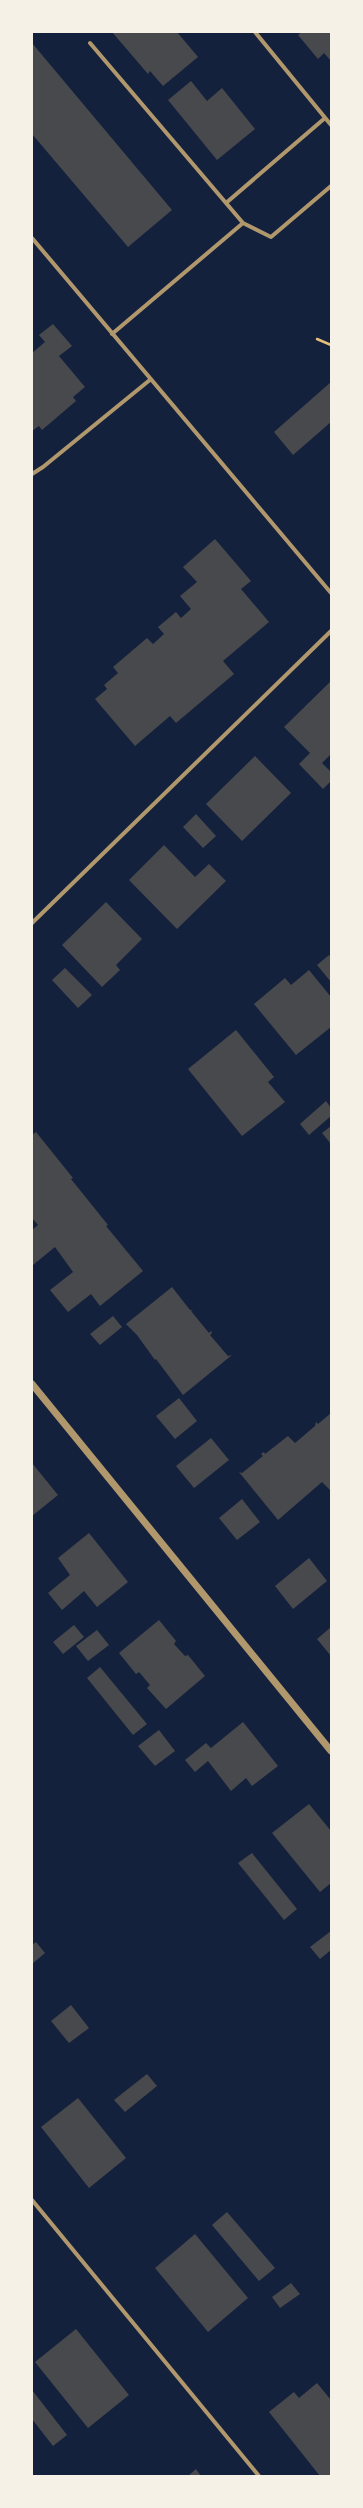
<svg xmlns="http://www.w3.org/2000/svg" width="363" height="2508" font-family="Figtree,sans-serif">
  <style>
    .building { fill: #48494c }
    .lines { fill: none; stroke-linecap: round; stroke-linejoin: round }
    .path { stroke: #e5c07b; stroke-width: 2.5 }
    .minor { stroke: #b1986c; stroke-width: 4 }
    .tertiary { stroke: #b1986c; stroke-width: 7 }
  </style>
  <rect width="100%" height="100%" fill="#14213d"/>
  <!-- building -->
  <path class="building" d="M112,32H177L198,57L163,86L150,71L148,74Z
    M302,32H331V61L324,53L318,59L298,35Z
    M32,43L172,210L128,247L32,134Z
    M191,81L207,101L222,88L255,129L217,160L168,100Z
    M53,324L72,346L59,356L85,387L73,397L76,401L42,430L39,426L32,431V353L45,342L39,335Z
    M331,382V422L293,455L274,432Z
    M215,539L251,581L241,589L269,622L223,661L234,674L176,723L170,716L135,746L95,699L107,689L104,685L118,673L113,667L147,638L153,644L164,634L158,627L176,612L181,618L191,609L180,596L197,582L183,567Z
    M331,681V754L322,763L331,772V781L323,789L299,764L310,753L284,727Z
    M255,756L291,793L242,841L206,804Z
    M196,814L216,836L203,848L183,827Z
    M164,845L195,877L209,864L226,881L177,929L129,880Z
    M106,902L142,939L116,965L120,970L102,987L62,945Z
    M329,955L331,958V982L317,965Z
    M65,968L92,995L78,1008L52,980Z
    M309,970L331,997V1027L296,1055L254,1004L285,978L291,985Z
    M236,1030L274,1077L268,1082L285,1102L242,1136L188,1069Z
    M326,1101L331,1108V1116L309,1135L300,1124Z
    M331,1126V1144L322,1133Z
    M36,1132L73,1178L71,1179L108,1225L106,1226L143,1271L100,1306L91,1294L68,1312L50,1290L73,1272L55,1247L33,1265L32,1264V1230L38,1225L32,1218V1135Z
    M172,1287L190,1310H193L191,1311L209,1333L211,1331L212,1333L210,1335L228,1356L232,1355L183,1395L156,1359L155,1360L137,1335L126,1324Z
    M113,1316L122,1327L100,1345L90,1334Z
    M179,1398L197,1421L175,1439L156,1416Z
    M331,1413V1491L322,1482L278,1520L239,1472L242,1473L263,1456L261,1454L264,1452L265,1454L288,1436L295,1443L315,1426L316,1422L318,1424Z
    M211,1438L229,1460L194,1488L176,1466Z
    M32,1463L58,1495L32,1516Z
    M242,1499L260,1522L237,1540L219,1518Z
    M89,1533L128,1582L97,1607L84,1591L62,1610L48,1593L70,1575L58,1558Z
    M309,1558L327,1581L293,1609L275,1586Z
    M159,1620L176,1641L174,1644L185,1656L188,1655L205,1676L166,1709L147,1688L150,1685L139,1672L136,1674L119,1653Z
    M74,1625L84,1637L63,1654L53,1642Z
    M331,1627V1656L317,1639Z
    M97,1630L109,1645L88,1661L76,1646Z
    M100,1667L147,1724L133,1735L87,1678Z
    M243,1722L278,1766L252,1786L246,1778L231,1791L208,1761L195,1772L185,1760L206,1743L211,1748Z
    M159,1730L175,1751L155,1766L138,1746Z
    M309,1804L331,1831V1883L320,1892L272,1833Z
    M252,1853L297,1909L284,1920L238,1863Z
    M331,1931V1950L320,1959L310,1947Z
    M36,1942L45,1953L32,1964V1945Z
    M71,2005L89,2028L69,2043L51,2021Z
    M147,2074L157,2086L125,2112L114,2100Z
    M78,2098L126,2158L89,2188L41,2127Z
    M227,2212L275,2268L259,2281L212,2225Z
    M195,2234L248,2298L208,2332L155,2268Z
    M291,2283L300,2294L280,2308L272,2297Z
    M76,2329L129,2395L88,2428L35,2362Z
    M317,2383L331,2400V2476H320L269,2412L294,2392L299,2398Z
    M32,2390L67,2435L53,2446L32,2419Z
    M196,2469L201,2476H188Z"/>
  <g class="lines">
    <!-- path -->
    <path class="path" d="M317,339L331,345"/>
    <!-- minor -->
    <path class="minor" d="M255,32L331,125
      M90,43L243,223
      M226,203L325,118
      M32,238L331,593
      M112,334L243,223L271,237L331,186
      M32,474L43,467L151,379
      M32,923L331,631
      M32,2200L259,2476"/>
    <!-- tertiary -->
    <path class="tertiary" d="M32,1384L331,1751"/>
  </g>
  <!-- border -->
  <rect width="363" height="2508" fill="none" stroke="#f6f1e7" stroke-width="66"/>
</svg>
